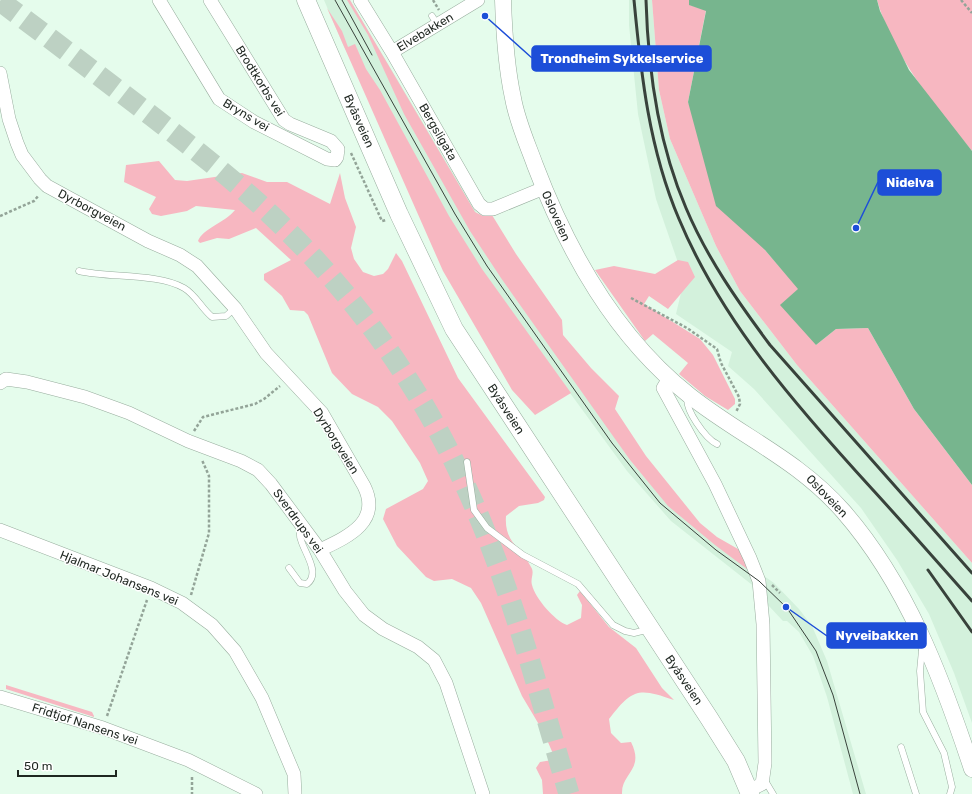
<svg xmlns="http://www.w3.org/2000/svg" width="972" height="794" font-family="Rubik,sans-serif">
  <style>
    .built { fill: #d3f1dc }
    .green { fill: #f7b7c1 }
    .water { fill: #77b58e }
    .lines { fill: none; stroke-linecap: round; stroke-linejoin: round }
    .trunk-tunnel { stroke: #bdd1c3; stroke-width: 21; stroke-dasharray: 21 10; stroke-linecap: butt }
    .service-casing { stroke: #98ad9e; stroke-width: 7 }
    .minor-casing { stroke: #98ad9e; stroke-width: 14 }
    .tertiary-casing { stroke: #98ad9e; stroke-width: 17 }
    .secondary-casing { stroke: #98ad9e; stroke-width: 19 }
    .path { stroke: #93a498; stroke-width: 2.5; stroke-dasharray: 3 2; stroke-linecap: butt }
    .service { stroke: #fff; stroke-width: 6 }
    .minor { stroke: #fff; stroke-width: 13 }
    .tertiary { stroke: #fff; stroke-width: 16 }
    .secondary { stroke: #fff; stroke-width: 18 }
    .tram { stroke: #38423b; stroke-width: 1 }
    .rail { stroke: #38423b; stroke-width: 3 }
    .labels { text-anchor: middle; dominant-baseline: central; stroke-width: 3; stroke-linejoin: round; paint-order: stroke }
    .street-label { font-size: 12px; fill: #1f2721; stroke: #fff }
    .leader { fill: none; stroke: #1d4ed8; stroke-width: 1.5 }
    .callout-dot { fill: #1d4ed8; stroke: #fff; stroke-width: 1.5 }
    .callout { fill: #1d4ed8; stroke: #1d4ed8; stroke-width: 1.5 }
    .callout-label { font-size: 13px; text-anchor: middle; font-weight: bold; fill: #fff }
  </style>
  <rect width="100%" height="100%" fill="#e5fcec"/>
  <!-- built -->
  <path class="built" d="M324,0H350L580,387L630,460L669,506L755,575L764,576L774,583L799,609L812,626L827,661L866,794H853L827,697L813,656L799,632L787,621H783L768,605L766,593L751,584L671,521L627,471L570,393L467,275L344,47Z
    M629,0H652L659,90L670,139L716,246L740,291L797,365L972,563V723L954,673L929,614L897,560L861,508L754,389L728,366L732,352L676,314L684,280L656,199L638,114L629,25Z"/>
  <!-- green -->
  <path class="green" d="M347,0H350L475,212L483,216L492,215L516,254L562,320L563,335L591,368L619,396L615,409L646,456L700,523L717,537L738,549L746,558L755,575L715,545L668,506L630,460L501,278L470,231L404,114L368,35Z
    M652,0H689L690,5L706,10L688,102L765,250L799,289L816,345L836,329L868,328L914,409L972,485V563L797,365L740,291L716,246L670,139L659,90Z
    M877,0H972V151C935,106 893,56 877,0Z
    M327,8L342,31L348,47L355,44L366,69L380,90L449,216L482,269L571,393L535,415L512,390L443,271Z
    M159,161L175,180L187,181L242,173L267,182H287L330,204L340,173L345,198L356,227L351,248L354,259L363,272L374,276L383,274L388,269L396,253L402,261L458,378L545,497L544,500L538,503L519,506L506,516C504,543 521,546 531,567C535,573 530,578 532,585C535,598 555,621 567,625L581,618L582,605L577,595L580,591L609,627L636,648L662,688L674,700C638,687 632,689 609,719L611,733L621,743L631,742C645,770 621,773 622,794H543L542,780L536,768L540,762L552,760L554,756L544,733L522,696L481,603L471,588L452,579L434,581L426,577L397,546L383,519L386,509L423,489L428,481L420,463L392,421L378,407L352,394L332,373L308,315L304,311L290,310L282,296L264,280V274L291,260L256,228L229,239L217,238L200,243L198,241C203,228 225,223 235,210L196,206L187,211L161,216L152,214L149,209L156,197L124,182L126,165Z
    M678,260L688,262L695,277L668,309L649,296L644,304L700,339L713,355L735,399V404L728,410L705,396L679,374L688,363L653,334L645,341L595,270L614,266L655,274Z
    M6,685L92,712L94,716V717L6,689Z"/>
  <!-- water -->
  <path class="water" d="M689,0H877L880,11L909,70L972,151V485L914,409L868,328L836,329L816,345L780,305L798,289L765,250L716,206L688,102L706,11L689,5Z"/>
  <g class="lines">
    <!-- trunk-tunnel -->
    <path class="trunk-tunnel" d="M0,1C51,39 102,78 153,117C193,148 233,179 270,214C352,291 420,384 466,487C511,585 538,691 569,794"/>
    <!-- service casing -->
    <g class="service-casing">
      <path id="service" d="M432,16L437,24
        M79,271C109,278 158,273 184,288C196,295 201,308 212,317L226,316L235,308
        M688,396C683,408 706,439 717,444
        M467,462L474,510L487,528L523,555L578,584L613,625L625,631L634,633L642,631L647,628
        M289,568L300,583L307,584C321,573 304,552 301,540C299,536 300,531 300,527
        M922,650L920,671L923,712L944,753L952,787L950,794
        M901,747L916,794
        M764,779L773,794"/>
    </g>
    <!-- minor casing -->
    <g class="minor-casing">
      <path id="minor" d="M159,0L219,99L254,122L327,159L335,160L337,157L338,149L331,141L290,124L284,120L210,0
        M360,0L392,52L479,204L485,209H493L544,188
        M392,52L478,0
        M0,73L9,119L17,143L22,155L40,179L47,186L148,241L180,255L197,266L235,308L266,353L322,413L364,486C382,522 347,537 320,550
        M669,378L663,388L715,484L750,558L759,581L763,624L765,763L762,784L748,791
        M0,383L6,379L27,382L85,397L129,413L188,441L241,461L258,470L271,484L320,550L345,591L364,615L383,629L418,647L434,660L446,683L483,794
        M0,530L151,588L182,603L212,625L235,651L262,698L294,774L295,794
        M0,697L103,728L188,760L256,794"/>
    </g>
    <!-- tertiary casing -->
    <g class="tertiary-casing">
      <path id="tertiary" d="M503,0C504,32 506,66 513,98C517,121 527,143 535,165C568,252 615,337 690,396C742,437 797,459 843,511C907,584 942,678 972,769"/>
    </g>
    <!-- secondary casing -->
    <g class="secondary-casing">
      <path id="secondary" d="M306,0L399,214L454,329L709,718L736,761L750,794"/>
    </g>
    <!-- path -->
    <path class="path" d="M433,0L439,10
      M961,0L972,13
      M351,153L382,221L386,220
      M0,216L34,201L39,195
      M631,298L687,328L717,349L721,363L739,397L740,404L736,412
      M194,431L203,417L255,404L264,399L280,386
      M772,585L780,593
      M191,595L209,533V476L202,460
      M107,716L147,600
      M192,777V794"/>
    <!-- service -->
    <use href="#service" class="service"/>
    <!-- minor -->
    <use href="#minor" class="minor"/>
    <!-- tertiary -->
    <use href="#tertiary" class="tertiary"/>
    <!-- secondary -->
    <use href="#secondary" class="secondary"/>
    <!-- tram -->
    <path class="tram" d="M335,0L455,214L487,266L612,443L660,503L716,550L759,581L787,608L816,651L833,695L860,794
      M342,0L372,55"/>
    <!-- rail -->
    <path class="rail" d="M634,0C641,74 649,149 679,219C722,322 798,408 873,490C906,526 939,564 972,601
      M646,0C648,70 658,143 686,208C707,258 738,302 770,345L972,573
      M928,570L972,632"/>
  </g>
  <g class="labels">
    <!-- street labels -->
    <g class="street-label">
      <text transform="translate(425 32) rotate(-31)">Elvebakken</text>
      <text transform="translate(260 81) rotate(58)">Brodtkorbs vei</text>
      <text transform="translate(246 115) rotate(31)">Bryns vei</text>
      <text transform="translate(359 121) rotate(66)">Byåsveien</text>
      <text transform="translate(438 132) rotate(60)">Bergsligata</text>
      <text transform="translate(92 210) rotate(28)">Dyrborgveien</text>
      <text transform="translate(556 216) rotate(66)">Osloveien</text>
      <text transform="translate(506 409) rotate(57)">Byåsveien</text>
      <text transform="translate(336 441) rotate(58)">Dyrborgveien</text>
      <text transform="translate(827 496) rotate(46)">Osloveien</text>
      <text transform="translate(298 521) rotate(54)">Sverdrups vei</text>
      <text transform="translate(119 578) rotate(22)">Hjalmar Johansens vei</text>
      <text transform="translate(684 680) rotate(56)">Byåsveien</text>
      <text transform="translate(85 724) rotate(18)">Fridtjof Nansens vei</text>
    </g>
  </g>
  <!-- callouts -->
  <path class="leader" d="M485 16L532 58M856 228L878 182M786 607L827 636"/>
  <g class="callout-dot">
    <circle cx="485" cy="16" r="4"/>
    <circle cx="856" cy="228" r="4"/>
    <circle cx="786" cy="607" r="4"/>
  </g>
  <g class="callout">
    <rect x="532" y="46" width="179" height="25" rx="4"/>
    <rect x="878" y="170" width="63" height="25" rx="4"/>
    <rect x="827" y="623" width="99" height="25" rx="4"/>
  </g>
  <g class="callout-label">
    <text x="622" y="63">Trondheim Sykkelservice</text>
    <text x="910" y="187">Nidelva</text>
    <text x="877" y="640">Nyveibakken</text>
  </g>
  <!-- scale -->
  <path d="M18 770v6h98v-6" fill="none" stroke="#1f2721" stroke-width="2"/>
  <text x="24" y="770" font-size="12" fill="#1f2721" stroke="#ffffff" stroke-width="3" paint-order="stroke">50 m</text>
</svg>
